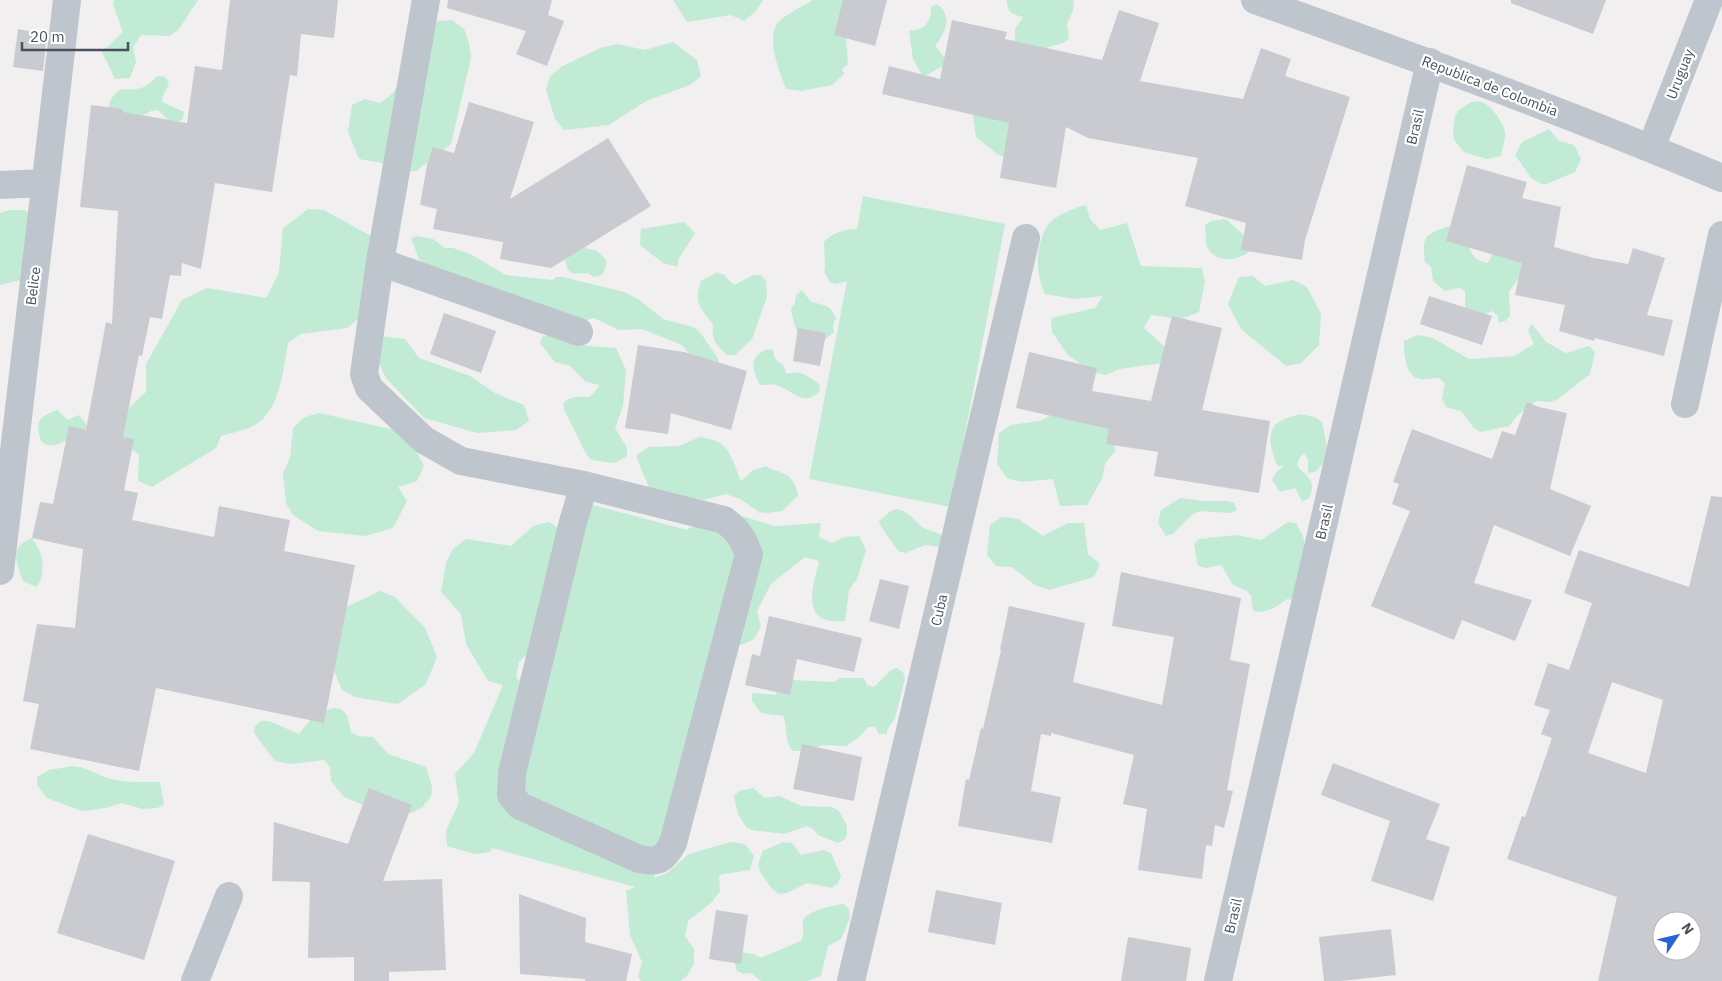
<svg xmlns="http://www.w3.org/2000/svg" width="1722" height="981" font-family="'IBM Plex Sans',sans-serif">
  <style>
    .green { fill: #c1ebd5; fill-rule: evenodd }
    .building { fill: #c9cbd1; fill-rule: evenodd }
    .lines { fill: none; stroke-linecap: round; stroke-linejoin: round }
    .minor { stroke: #bec5cc; stroke-width: 28 }
    .labels { text-anchor: middle; dominant-baseline: central; stroke-width: 4.5; stroke-linejoin: round; paint-order: stroke }
    .street-label { font-size: 14px; fill: #48515b; stroke: #fff }
  </style>
  <rect width="100%" height="100%" fill="#f1efef"/>
  <!-- green -->
  <path class="green" d="M114,0H198L179,29L170,36L141,35L133,47L136,62L130,78L115,79L102,52L123,32L113,5Z
    M673,0H763L756,11L744,21L731,15L687,22Z
    M813,0H853L861,13L846,40L848,64L842,69L844,74L832,85L801,91L786,89C780,72 766,40 777,24C780,18 806,4 813,0Z
    M1007,0H1074L1073,10L1067,24L1069,39C1061,46 1051,44 1043,50L1015,44V29L1023,17C1012,14 1007,13 1007,0Z
    M937,4C954,17 945,32 935,46L945,58L943,66L923,77L913,59L909,30C924,32 932,21 931,7Z
    M452,20L464,29L469,43L471,58L451,144L416,171L400,173L388,164L359,159L348,132L352,105L365,99L380,103L391,95L419,58L417,42L438,21Z
    M673,42L697,60L701,76L690,85L646,101L609,125L564,130L555,119L546,90L550,76L561,67L600,48L617,44L645,50Z
    M157,76L165,77L169,82C167,90 162,94 162,102L184,112L183,119L176,123L169,121L158,110L151,111L131,122H111C107,104 107,101 121,89C137,90 146,90 157,76Z
    M1480,101C1490,105 1503,120 1505,132C1506,139 1502,149 1501,156L1486,159L1464,152L1454,140L1453,132L1455,116L1459,110L1471,102Z
    M1012,111L1005,157L997,154L976,137L973,115Z
    M1549,129L1559,141L1574,145L1581,159L1575,172L1544,185L1532,179L1515,155L1522,142Z
    M863,196L1005,224L951,507L809,479L847,281L837,284L830,282L824,272L825,268L824,242C830,234 846,228 857,229Z
    M1086,205L1090,219L1100,230L1127,223L1141,266L1202,268L1205,282L1199,312L1181,319L1151,315L1144,328L1167,349L1163,363L1119,369L1106,375L1092,372L1068,355L1052,332L1051,318L1095,308L1103,296L1074,299L1045,294C1035,273 1035,245 1048,225C1055,215 1075,208 1086,205Z
    M308,209L324,210L378,240L380,300L347,328L301,334L288,343C283,371 280,414 251,427C242,431 230,433 221,436L216,448L152,487L138,481L139,454L126,447L115,421L146,392V364L182,300L207,288L266,298L279,272L283,228Z
    M9,210H24L30,214L29,278L0,285V213Z
    M1226,219L1249,240L1251,250C1239,261 1219,264 1208,249C1205,243 1206,232 1205,225L1211,221Z
    M684,222L695,233L678,260V267L663,263L640,245L641,229Z
    M1449,226C1453,229 1459,232 1462,235C1472,248 1468,259 1488,263L1498,244L1530,243L1522,274L1509,291L1510,316L1505,321L1498,323V316L1492,311L1472,319L1465,307V291L1459,288L1445,291L1433,281L1431,267L1425,262C1422,235 1425,235 1449,226Z
    M417,236L433,239L445,248H453L472,255L506,275L553,280L556,277H563L624,292L638,299L663,319L693,327L699,331L718,358L720,373L706,374L682,345L642,329L619,330L594,318L558,328L430,269L419,259L411,238Z
    M574,241L588,249L596,250L607,261L605,268L602,275L594,277L588,273L573,274L568,270L562,249Z
    M716,273L723,274L734,285L753,275H761L766,281L767,297L752,339L735,355H727C714,343 712,341 713,324C699,308 694,301 701,281Z
    M1253,276L1265,286L1293,280L1307,287L1321,314L1319,345L1301,363L1286,366L1241,329L1228,304L1239,277Z
    M802,290L811,302C824,305 831,305 836,318L833,325L834,332L822,342C795,334 797,336 791,309L795,303L796,295Z
    M1532,324L1546,342L1566,353L1589,346L1595,352L1590,374L1558,399L1550,402L1536,401L1518,415L1509,426L1480,432L1474,428L1461,411L1446,407L1442,399L1445,383L1438,378C1432,378 1426,380 1421,379C1405,378 1404,353 1404,341L1418,335L1433,338L1469,359L1514,356L1534,344L1528,330Z
    M558,333L577,345L616,348L626,370L623,406L615,428L627,448V456L615,463L591,460C582,449 582,445 576,433C571,422 565,415 563,404C570,395 580,397 590,397L600,385L586,382L570,366L555,362L540,343L542,337Z
    M381,336L405,339L419,358L470,376L495,393L524,405L529,421L516,430L477,433L424,418L386,378L371,347Z
    M769,349L773,350C774,363 779,359 785,368L786,374C802,370 806,375 819,384L820,391C803,408 793,390 776,385C772,384 765,385 760,385C752,369 748,355 769,349Z
    M1067,406L1098,410L1114,437L1115,452L1105,463L1102,479L1087,505L1060,506L1053,479L1021,482L1007,478L997,464L999,433L1011,425L1040,421Z
    M57,410L68,420L79,415L88,427C82,433 57,448 48,445C45,445 43,442 41,441C35,420 38,418 57,410Z
    M319,413L395,430L410,440L424,466L417,481L398,487L407,501L393,528L365,536L318,531L293,515L286,503L283,473L290,458L293,428L305,417Z
    M1299,414L1315,417L1322,422C1326,443 1333,456 1315,472L1308,473V459L1304,453L1299,459L1297,466C1308,477 1318,483 1308,499L1302,501L1295,488L1280,492L1272,480L1275,474L1284,465L1278,466C1272,454 1264,431 1279,422C1285,418 1292,417 1299,414Z
    M700,437C705,438 711,439 716,441C731,446 735,468 741,481L752,471L766,466C773,472 778,470 785,474C793,478 797,488 798,496L782,511L767,513L759,512L740,499L726,494L704,500L650,490L636,456L648,447L679,446Z
    M567,498L687,530L689,528L732,513L775,526L821,523L819,537L832,543L844,537L859,536L866,550L857,579L849,590L845,621C841,621 834,622 830,621C801,615 815,581 819,561L805,557L771,584L757,611L761,626L754,639L741,645L727,638L720,626L654,878L667,873L689,854L731,842L745,844L754,856L750,870L719,875L720,891L712,902L688,921L685,936L694,949V964L686,977L680,981H641L638,977L642,962L630,935L626,891L635,887L492,848L490,852L475,854L447,846L446,831L459,802L455,774L474,753L503,685L488,681L466,644L461,614L441,592L446,563L453,549L466,539L511,546L533,526L549,522L559,529ZM525,656L526,657L519,682L516,676L519,662Z
    M1180,498L1203,501H1226L1234,503L1237,510L1230,513L1200,511L1193,514L1173,534L1166,536L1158,523L1161,510Z
    M898,509C910,513 912,518 921,526C927,531 936,531 943,536L940,547L925,545L905,553L898,551C892,541 883,532 879,521L891,511Z
    M1002,517L1018,519L1043,536L1068,523H1084L1088,554L1100,564L1094,577L1049,590L1035,585L1012,567L996,566L987,555L990,525Z
    M1288,522L1296,523L1303,536L1310,571L1294,600L1287,599C1276,607 1266,614 1253,611L1251,596L1247,591L1233,585L1221,565L1206,568L1198,566L1194,544L1199,539L1236,535L1261,540Z
    M32,538C35,542 38,547 40,552C44,562 44,580 36,587L23,581C17,563 8,547 32,538Z
    M380,591L395,597L425,628L437,657L426,684L398,704L355,697L342,690L325,649L340,610Z
    M896,668L903,672L905,679L895,718L887,730V734H879L875,727H868L858,738L846,746L822,745L808,751H793L788,744L784,716L761,713L752,701V693L775,695L789,680L834,682L840,678H864L867,685L874,687L890,671Z
    M334,708L341,709L347,715L351,732L358,736L373,737L388,754L426,767C430,781 438,794 424,804L425,806L411,813L397,814L366,806L344,797L331,781L330,767L324,760L291,764L275,761L254,733L255,726L261,721H269L299,734C312,718 314,714 334,708Z
    M73,766C87,767 98,776 111,779C127,783 143,782 160,782L164,805L157,808L143,809L121,803L106,808L82,811L47,798L37,785V777L49,770Z
    M753,788L765,798L780,796L801,806L832,807L839,811L847,826V834L845,839L838,843L818,835L813,829L807,826L784,834L752,830L746,827L738,814L734,796L739,791Z
    M783,842L792,843L801,855L823,850L831,853L841,876L838,883L832,888L807,883L787,893L779,894L773,890L760,872L758,864L763,851Z
    M844,904L849,909L850,918L841,939L828,946L821,976L807,981H761L751,973L744,974L737,971L733,957L739,952L754,954L760,958L801,941C806,932 801,930 803,921C805,911 835,905 844,904Z"/>
  <!-- building -->
  <path class="building" d="M230,0H338L334,38L301,34L297,76L290,75L272,192L215,183L201,269L182,263L181,276L170,275L162,319L150,317L142,356L139,355L123,437L134,439L124,490L138,493L132,520L214,537L219,506L290,520L284,551L355,565L324,723L156,688L139,771L30,749L39,704L23,701L37,624L75,628L83,549L32,538L40,502L53,504L69,426L86,430L106,322L112,324L118,211L80,207L91,105L123,109V112L187,123L195,66L222,70Z
    M448,0H552L548,15L564,21L547,66L516,54L526,31L447,8Z
    M843,0H887L875,46L834,35Z
    M1511,0H1606L1593,34L1511,3Z
    M1119,10L1159,23L1140,81L1243,99L1261,48L1291,59L1285,76L1350,97L1305,240L1302,260L1241,250L1246,223L1185,206L1198,158L1088,138L1066,127L1056,188L1000,178L1009,123L882,94L889,66L940,79L952,20L1007,32L1005,39L1102,60Z
    M18,29L47,35L43,71L13,67Z
    M469,102L534,122L510,199L608,138L651,206L551,268L500,259L503,242L433,229L437,209L420,205L427,165L433,147L454,153Z
    M1467,165L1527,182L1522,198L1561,207L1554,247L1594,258L1628,264L1633,248L1665,258L1647,315L1673,320L1664,356L1595,338L1594,341L1559,331L1565,305L1515,295L1522,263L1446,241Z
    M1429,296L1492,316L1482,345L1420,324Z
    M444,313L496,331L481,373L430,354Z
    M1172,316L1222,328L1202,410L1270,421L1259,493L1154,476L1158,452L1106,444L1109,429L1016,408L1029,352L1097,368L1092,391L1151,401Z
    M798,328L826,333L820,366L793,361Z
    M638,345L684,352L747,371L731,430L671,413L668,434L625,428Z
    M1527,402L1539,407L1567,413L1550,489L1591,506L1570,556L1494,525L1474,583L1532,600L1515,641L1462,620L1454,640L1371,606L1410,511L1392,504L1399,484L1393,482L1412,429L1492,459L1502,431L1515,435Z
    M1711,496L1722,497V981H1598L1617,897L1507,859L1522,816L1525,817L1552,738L1541,734L1550,710L1534,705L1548,663L1569,670L1592,603L1564,593L1579,550L1689,587ZM1612,682L1663,700L1646,773L1588,753ZM1662,921H1692V951H1662Z
    M1121,572L1241,598L1230,660L1250,664L1227,790L1233,791L1224,828L1215,825L1212,846L1206,845L1202,879L1138,870L1147,809L1123,804L1134,755L1051,733V736L1041,734L1031,791L1061,797L1052,843L958,826L966,779L969,780L981,728L983,729L1001,650L1000,649L1009,606L1085,623L1073,682L1162,705L1174,637L1112,626Z
    M880,579L909,586L899,629L869,621Z
    M769,616L862,638L854,672L797,659L790,695L745,685L752,654L760,656Z
    M802,744L862,757L854,801L793,789Z
    M1333,763L1440,804L1426,839L1450,847L1433,901L1371,881L1390,821L1321,795Z
    M369,788L412,805L383,881L442,879L446,970L389,972V981H354V957L308,958L310,882L272,881L274,822L348,844Z
    M88,834L175,861L144,960L57,933Z
    M936,890L1002,903L995,945L928,932Z
    M519,894L586,918L585,942L632,954L626,981H585V979L520,974Z
    M716,910L748,915L741,964L709,959Z
    M1391,929L1396,975L1341,981H1324L1319,937Z
    M1128,937L1191,948L1186,981H1121Z"/>
  <g class="lines">
    <!-- minor -->
    <path class="minor" d="M426,0L380,262L364,374L369,388L424,440L461,461L584,485L724,520C739,531 742,537 749,554L673,843C664,860 658,863 639,859L520,806L511,795L512,773L573,522L584,485
      M1255,0C1412,56 1568,113 1722,178
      M1651,148L1709,0
      M0,185L45,183
      M380,262L579,332
      M1685,404L1722,235
      M0,571L67,0
      M195,981L229,896
      M851,981L1026,238
      M1218,981L1430,62"/>
  </g>
  <g class="labels">
    <!-- street labels -->
    <g class="street-label">
      <text transform="translate(1680 74) rotate(-69)">Uruguay</text>
      <text transform="translate(1490 86) rotate(21)">Republica de Colombia</text>
      <text transform="translate(1415 127) rotate(-77)">Brasil</text>
      <text transform="translate(33 286) rotate(-83)">Belice</text>
      <text transform="translate(1324 522) rotate(-77)">Brasil</text>
      <text transform="translate(939 610) rotate(-77)">Cuba</text>
      <text transform="translate(1233 916) rotate(-77)">Brasil</text>
    </g>
  </g>
  <!-- north arrow -->
  <g transform="translate(1677 936) rotate(55)"><circle r="24" fill="#ffffff" stroke="#b6b9bd"/>
  <path d="M0-4L9 19L0 12L-9 19Z" fill="#2865d2"/>
  <text y="-8" font-size="14" font-weight="bold" text-anchor="middle" fill="#48515b">N</text>
  </g>
  <!-- scale -->
  <path d="M22 42v8h106v-8" fill="none" stroke="#48515b" stroke-width="2.5"/>
  <text x="30" y="42" font-size="15" fill="#48515b" stroke="#ffffff" stroke-width="4" paint-order="stroke">20 m</text>
</svg>
